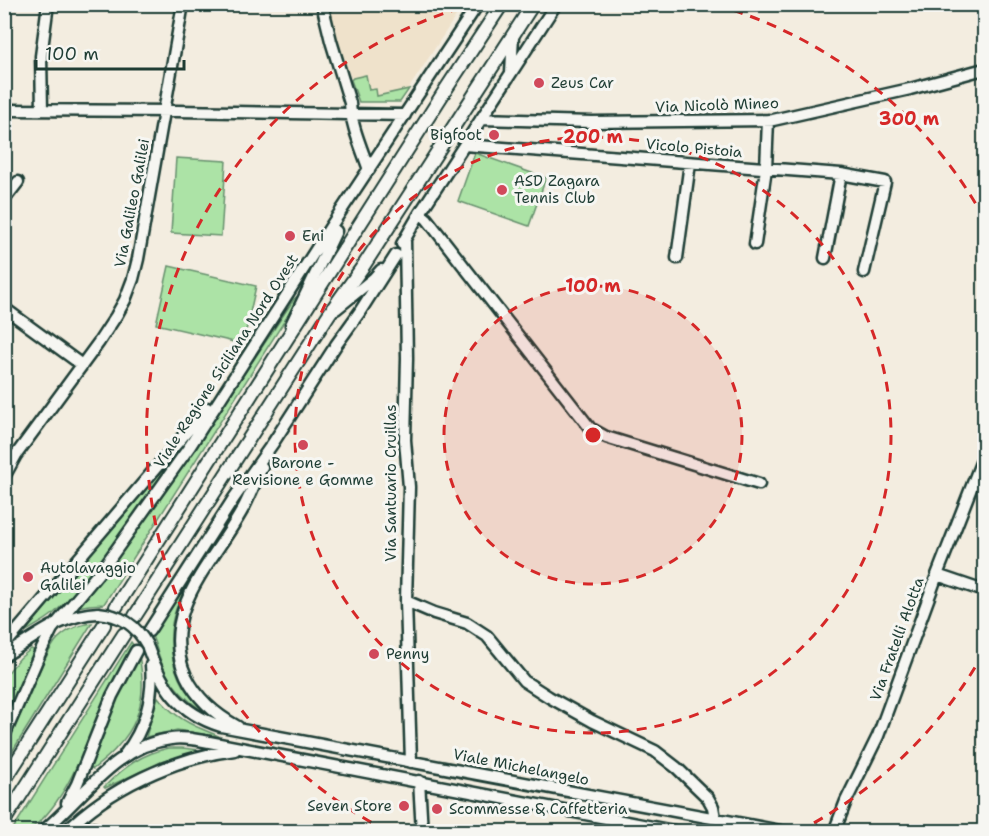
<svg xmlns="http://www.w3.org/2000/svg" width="989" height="836" font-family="'Shantell Sans',sans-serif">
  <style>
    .built { fill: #efe2cb }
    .green { fill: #ace3a6; stroke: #66906d; stroke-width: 1.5 }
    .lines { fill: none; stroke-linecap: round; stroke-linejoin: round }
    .minor-casing { stroke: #1f3d34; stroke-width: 15 }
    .major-casing { stroke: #1f3d34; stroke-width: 16 }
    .minor { stroke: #f6f6f2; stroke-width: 10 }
    .major { stroke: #f6f6f2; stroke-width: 12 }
    .minor-bridge-casing { stroke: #1f3d34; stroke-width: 15; stroke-linecap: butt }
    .minor-bridge { stroke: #f6f6f2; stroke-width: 10 }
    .ring { fill: none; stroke: #d62828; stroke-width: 3; stroke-dasharray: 10 8 }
    .poi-dot { fill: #d1495b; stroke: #f6f6f2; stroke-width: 2 }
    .labels { text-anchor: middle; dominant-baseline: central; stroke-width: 6; stroke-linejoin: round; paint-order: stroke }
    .poi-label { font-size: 15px; fill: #1f3d34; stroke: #f6f6f2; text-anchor: start }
    .street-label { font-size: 15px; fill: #1f3d34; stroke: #f6f6f2 }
    .centre { fill: #d62828; stroke: #f6f6f2; stroke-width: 3 }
    .ring-label { font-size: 18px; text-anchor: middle; font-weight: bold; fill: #d62828; stroke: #f6f6f2; stroke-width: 6; stroke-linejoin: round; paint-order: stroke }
  </style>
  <rect width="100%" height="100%" fill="#f3ede0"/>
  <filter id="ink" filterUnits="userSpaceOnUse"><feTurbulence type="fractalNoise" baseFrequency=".0167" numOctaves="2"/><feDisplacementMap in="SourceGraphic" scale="12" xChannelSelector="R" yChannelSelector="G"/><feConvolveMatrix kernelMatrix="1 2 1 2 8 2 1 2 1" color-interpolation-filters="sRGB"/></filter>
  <g filter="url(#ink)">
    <!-- built -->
    <path class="built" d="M329,5H463L400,102H359L338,42Z"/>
    <!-- green -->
    <path class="green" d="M366,75L369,90L376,89L377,96L409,89L400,102H359L351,80L353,78Z
      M475,153L546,178L529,226L458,201Z
      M176,158L226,161L221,236L171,233Z
      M169,266L256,286L243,344L156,324Z
      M300,294L294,306L104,604L89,605L77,607V606C107,572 134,534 160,497C206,432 250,365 294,299Z
      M181,448C143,504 104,569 53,614C45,621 34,626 25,632L173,455Z
      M195,571C188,583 181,596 176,609C167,633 170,664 183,686C189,695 196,703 203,711C188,701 175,689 166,673C160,661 157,648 152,636Z
      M92,623L5,763V749C14,729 23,709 32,689C38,673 45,656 55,642C65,630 77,625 92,623Z
      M131,642L134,646L106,696L79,764L77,765C68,785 47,823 25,831C21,832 16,831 11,832Z
      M31,649L36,651L5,723V676L20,658Z
      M139,656C146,689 142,721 118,746C111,755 102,762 93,769L90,767L113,705Z
      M158,697C170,712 184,722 202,729C208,732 215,734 220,737L177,730L146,737Z
      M169,748H182L201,750L161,762L105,788L104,787C124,767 141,754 169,748Z"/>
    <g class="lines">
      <!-- minor casing -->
      <g class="minor-casing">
        <path id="minor" d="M322,4L331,41L350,103C351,126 362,149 369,170
          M511,73L513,36
          M4,110L177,111L405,115
          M42,110L41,56L48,4
          M481,119L592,122L773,120L910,89L984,69
          M464,145L841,174L885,182L864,272
          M4,200L18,182
          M420,213L427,219L590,428L606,437L759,484
          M405,239L407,358L405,440L409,487L406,601L411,762
          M402,244L420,213L556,4
          M755,244L766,169L768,120
          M677,258L690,163
          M825,258L841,174
          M4,308L82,365
          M336,309L373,279L381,270
          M291,325L336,231
          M4,477L16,455L99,342L116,316L125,300L133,279L138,259L183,4
          M937,575L984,591
          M406,601L434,613L467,623L487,636L524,681L549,697L592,721L655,751L677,768L708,798L713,807L715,818
          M149,631L234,498L273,443L336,345L359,313L396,255
          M4,646L207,408
          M148,648C162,687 179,713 221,726L786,832
          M4,656C34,638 62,614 98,613
          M238,727C216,715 197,699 186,676C156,611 218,558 245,505C251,493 256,480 262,467
          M4,736L40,653L52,629L106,564L190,446L333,223L478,4
          M125,754C145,729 154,697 151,665
          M419,781L422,832
          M67,803L77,784L112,696L136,651
          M86,827L109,832
          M42,832C82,799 116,745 171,739C182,737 193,739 204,741L679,832
          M65,832C109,788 173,758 235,750
          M834,832L846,801L878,736L937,575L984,455"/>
      </g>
      <!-- major casing -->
      <g class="major-casing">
        <path id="major" d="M116,607L446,89L502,4
          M135,616L329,314L364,265L533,4
          M4,781L104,625
          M4,821L124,634"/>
      </g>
      <!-- minor -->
      <use href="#minor" class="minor"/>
      <!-- major -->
      <use href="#major" class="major"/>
      <!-- minor-bridge casing -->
      <g class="minor-bridge-casing">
        <path id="minor-bridge" d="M98,613C121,615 136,625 147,645"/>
      </g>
      <!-- minor-bridge -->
      <use href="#minor-bridge" class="minor-bridge"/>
    </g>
  </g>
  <!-- distance rings -->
  <circle cx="593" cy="435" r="149" fill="#d62828" fill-opacity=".12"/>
  <g class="ring">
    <circle cx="593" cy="435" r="149"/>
    <circle cx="593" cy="435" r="298"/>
    <path d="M984 652A447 447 0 0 1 799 831M387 831A447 447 0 0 1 470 5M716 5A447 447 0 0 1 984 218"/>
  </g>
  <!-- markers -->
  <g class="poi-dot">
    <circle cx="539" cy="83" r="6"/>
    <circle cx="494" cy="135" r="6"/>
    <circle cx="502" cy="190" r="6"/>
    <circle cx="290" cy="236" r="6"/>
    <circle cx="303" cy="445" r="6"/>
    <circle cx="28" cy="577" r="6"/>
    <circle cx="374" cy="654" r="6"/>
    <circle cx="404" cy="806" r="6"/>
    <circle cx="437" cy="809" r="6"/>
  </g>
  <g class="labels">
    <!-- poi labels -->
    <g class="poi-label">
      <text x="551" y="83">Zeus Car</text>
      <text x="482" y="135" text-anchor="end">Bigfoot</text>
      <text x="514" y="181">ASD Zagara<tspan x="514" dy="17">Tennis Club</tspan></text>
      <text x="302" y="236">Eni</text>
      <text x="303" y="463" text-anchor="middle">Barone -<tspan x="303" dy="17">Revisione e Gomme</tspan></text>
      <text x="40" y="568">Autolavaggio<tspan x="40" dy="17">Galilei</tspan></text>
      <text x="386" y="654">Penny</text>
      <text x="392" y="806" text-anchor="end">Seven Store</text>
      <text x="449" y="809">Scommesse &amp; Caffetteria</text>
    </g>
    <!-- street labels -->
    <g class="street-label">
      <text transform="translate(717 105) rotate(-2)">Via Nicolò Mineo</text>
      <text transform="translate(694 148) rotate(5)">Vicolo Pistoia</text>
      <text transform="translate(132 203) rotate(-79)">Via Galileo Galilei</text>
      <text transform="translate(226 361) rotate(-57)">Viale Regione Siciliana Nord Ovest</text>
      <text transform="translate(391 483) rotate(-90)">Via Santuario Cruillas</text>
      <text transform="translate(897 639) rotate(-70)">Via Fratelli Alotta</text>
      <text transform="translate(521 767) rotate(11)">Viale Michelangelo</text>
    </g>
  </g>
  <circle cx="593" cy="435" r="9" class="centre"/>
  <g class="ring-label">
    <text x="909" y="125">300 m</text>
    <text x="593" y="143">200 m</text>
    <text x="593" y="292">100 m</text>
  </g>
  <!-- margin -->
  <rect width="989" height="836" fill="none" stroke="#f6f6f2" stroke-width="24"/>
  <rect x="12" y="12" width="965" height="812" fill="none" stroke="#1f3d34" stroke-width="2" filter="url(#ink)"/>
  <!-- scale -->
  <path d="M36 60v9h148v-9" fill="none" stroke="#1f3d34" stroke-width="3"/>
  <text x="45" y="60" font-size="18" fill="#1f3d34" stroke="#f6f6f2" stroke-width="4.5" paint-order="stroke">100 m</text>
</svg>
